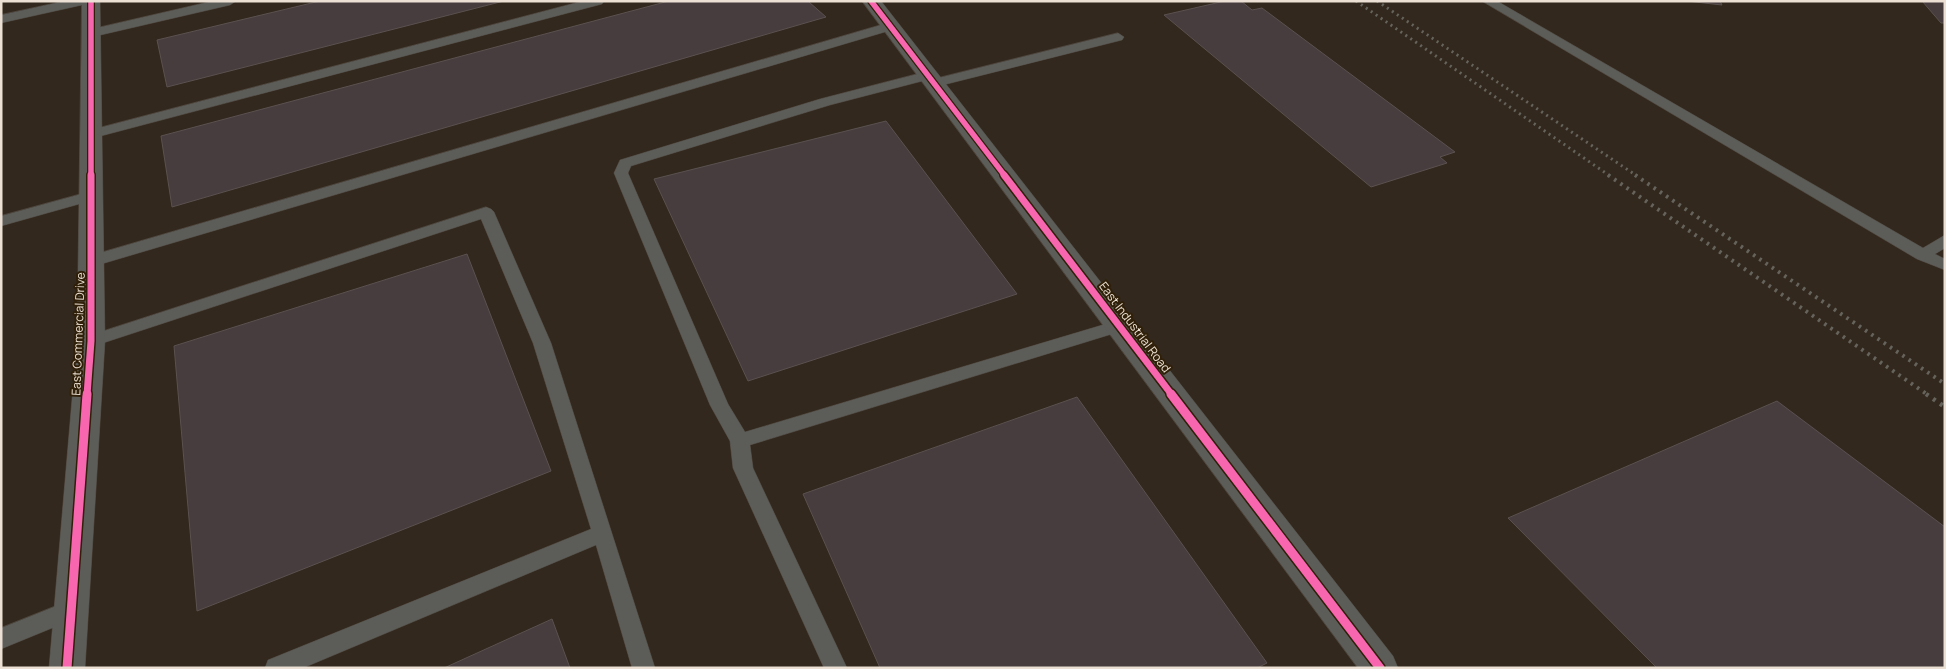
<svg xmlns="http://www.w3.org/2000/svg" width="1946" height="669" font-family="Manrope,sans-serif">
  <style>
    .building { fill: #473c3e; stroke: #5b5250 }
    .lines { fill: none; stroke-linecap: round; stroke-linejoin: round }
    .lane-casing { stroke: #4e453c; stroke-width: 1 }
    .street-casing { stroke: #4e453c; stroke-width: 1 }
    .lane { fill: #5c5d59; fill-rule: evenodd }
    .street { fill: #5c5d59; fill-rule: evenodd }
    .rail-far2 { stroke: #65635c; stroke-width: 3; stroke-dasharray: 2 4; stroke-linecap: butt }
    .rail-far1 { stroke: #65635c; stroke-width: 4; stroke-dasharray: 2.5 5; stroke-linecap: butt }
    .rail { stroke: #65635c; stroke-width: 4.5; stroke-dasharray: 3 5.5; stroke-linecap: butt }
    .cycleway-far2-casing { stroke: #302009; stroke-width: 8 }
    .cycleway-far1-casing { stroke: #302009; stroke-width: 10 }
    .cycleway-casing { stroke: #302009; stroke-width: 12 }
    .cycleway-far2 { stroke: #f766af; stroke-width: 5.5 }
    .cycleway-far1 { stroke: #f766af; stroke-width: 7 }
    .cycleway { stroke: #f766af; stroke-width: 9 }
    .labels { text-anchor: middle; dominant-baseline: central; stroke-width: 4; stroke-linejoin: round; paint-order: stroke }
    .street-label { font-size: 12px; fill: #ebe0d3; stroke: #302009 }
  </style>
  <rect width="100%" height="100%" fill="#32281d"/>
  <!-- building -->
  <path class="building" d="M320,1H504L167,87L157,40Z
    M669,1H811L809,2L826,17L172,207L161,136Z
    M1225,1H1241L1252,10L1262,8L1455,152L1440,157L1447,163L1371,187L1164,15Z
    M1686,1H1720L1722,5Z
    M1922,1H1945V23H1941Z
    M886,121L1017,294L748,381L654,179Z
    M467,254L551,471L197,611L174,346Z
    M1077,397L1267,663L1257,668H880L803,494Z
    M1777,401L1945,527V668H1657L1508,518Z
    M552,619L570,668H444Z"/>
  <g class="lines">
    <!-- lane casing -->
    <g class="lane-casing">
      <path id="lane" d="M65,1H88L82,5L1,23V15Z
        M213,1H236L230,5L92,37L86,33L88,30Z
        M583,1H604L602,4L97,137H87L85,134L87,131Z
        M1482,1H1497L1923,248L1945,235V248L1935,254L1945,259V270L1917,259Z
        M891,22L895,23L897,26L895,29L98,265L92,266L86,265L84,261L86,257Z
        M1118,33L1124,37L1122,40L935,87L928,83L930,80Z
        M929,71L936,75L934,78L830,105L631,166L628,173L728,404L745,432L1119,320L1125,322L1128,326L1125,330L750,445L753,468L847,668H824L733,468L730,441L710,405L614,173L620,160L820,99Z
        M92,191L97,193L100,196L97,199L1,226V216Z
        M486,207L491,209L494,212L551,343L655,668H632L596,545L303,668H265L268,660L591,529L533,343L481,219L97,345L91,347L85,345L82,341L85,337Z
        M71,600L79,603L82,610L79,617L1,649V628Z"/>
    </g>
    <!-- street casing -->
    <g class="street-casing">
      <path id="street" d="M82,1H100L105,341L85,668H49L77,341Z
        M862,1H881L1393,656L1398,668H1358Z"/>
    </g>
    <!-- lane -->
    <use href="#lane" class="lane"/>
    <!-- street -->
    <use href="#street" class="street"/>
    <!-- rail-far2 -->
    <path class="rail-far2" d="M1356,1L1610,176
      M1377,1L1637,176"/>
    <!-- rail-far1 -->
    <path class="rail-far1" d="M1608,175L1928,395
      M1635,175L1945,384"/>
    <!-- rail -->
    <path class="rail" d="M1926,394L1945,407"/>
    <!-- cycleway-far2 casing -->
    <g class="cycleway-far2-casing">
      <path id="cycleway-far2" d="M91,1V176
        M871,1L1005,176"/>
    </g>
    <!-- cycleway-far1 casing -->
    <g class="cycleway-far1-casing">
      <path id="cycleway-far1" d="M1004,175L1172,395
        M87,395L91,341V175"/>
    </g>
    <!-- cycleway casing -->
    <g class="cycleway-casing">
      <path id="cycleway" d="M1171,394L1380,668
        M67,668L87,394"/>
    </g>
    <!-- cycleway-far2 -->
    <use href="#cycleway-far2" class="cycleway-far2"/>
    <!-- cycleway-far1 -->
    <use href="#cycleway-far1" class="cycleway-far1"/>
    <!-- cycleway -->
    <use href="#cycleway" class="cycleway"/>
  </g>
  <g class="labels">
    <!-- street labels -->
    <g class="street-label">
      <text transform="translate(1135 327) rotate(53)">East Industrial Road</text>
      <text transform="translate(78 334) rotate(-88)">East Commercial Drive</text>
    </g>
  </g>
  <!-- border -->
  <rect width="1946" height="669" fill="none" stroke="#ebe0d3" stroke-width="5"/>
</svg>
